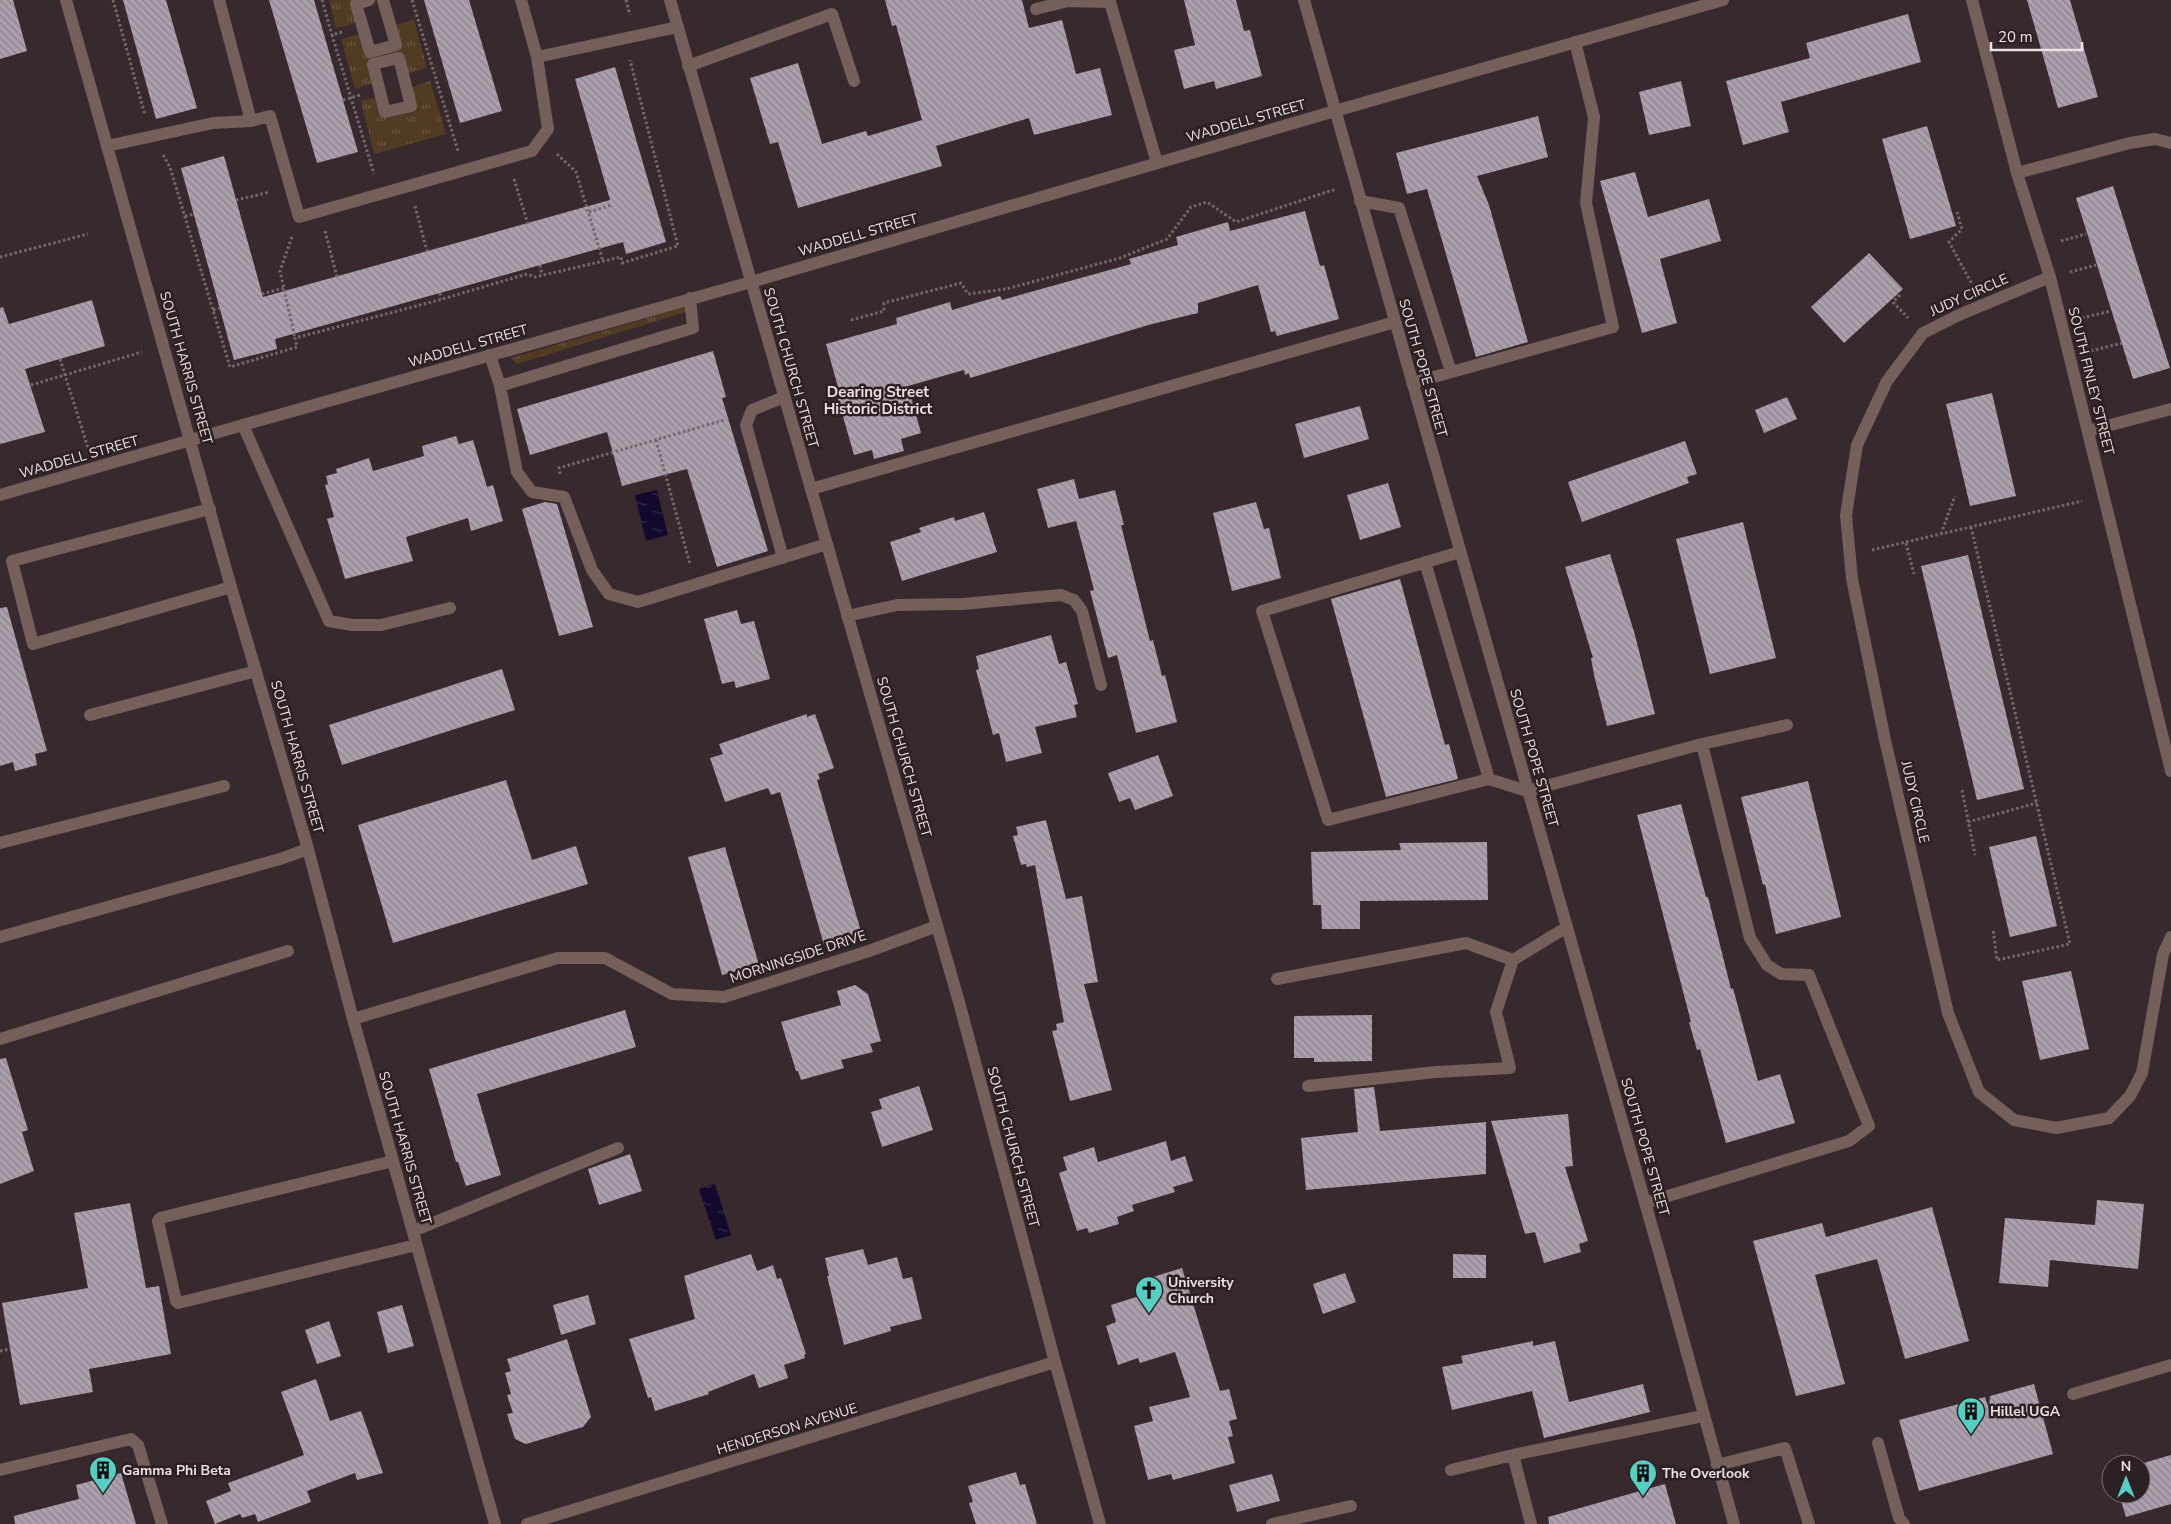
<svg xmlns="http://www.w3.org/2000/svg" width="2171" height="1524" font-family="'Nunito Sans',sans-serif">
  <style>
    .grass { fill: url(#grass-tufts) }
    .water { fill: url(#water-ripples) }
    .building { fill: url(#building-back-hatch) }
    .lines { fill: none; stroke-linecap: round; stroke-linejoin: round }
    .path { stroke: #75686c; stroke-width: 3; stroke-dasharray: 2.5 2.5; stroke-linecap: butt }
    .service { stroke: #755f5a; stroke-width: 12 }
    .pedestrian { stroke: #755f5a; stroke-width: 12 }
    .minor { stroke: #755f5a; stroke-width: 12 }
    .labels { text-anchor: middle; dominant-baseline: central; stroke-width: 5; stroke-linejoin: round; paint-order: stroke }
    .street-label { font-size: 14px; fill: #eae1e3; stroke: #2d2023 }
    .poi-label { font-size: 14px; font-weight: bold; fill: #eae1e3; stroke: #2d2023; text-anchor: start }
    .neighbourhood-label { font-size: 15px; font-weight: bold; fill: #efdce1; stroke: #2d2023 }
  </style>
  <defs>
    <pattern id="grass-tufts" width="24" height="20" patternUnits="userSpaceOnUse" patternTransform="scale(1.25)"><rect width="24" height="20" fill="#513b22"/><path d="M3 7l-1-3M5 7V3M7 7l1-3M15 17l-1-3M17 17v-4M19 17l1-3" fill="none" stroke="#6a5742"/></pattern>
    <pattern id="water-ripples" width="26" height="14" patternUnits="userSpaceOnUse" patternTransform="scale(1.25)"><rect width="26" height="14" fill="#12092c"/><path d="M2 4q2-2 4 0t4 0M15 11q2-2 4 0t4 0" fill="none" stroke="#352d4a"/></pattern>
    <pattern id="building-back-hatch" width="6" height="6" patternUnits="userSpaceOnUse" patternTransform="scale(1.25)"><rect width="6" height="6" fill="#aba0ac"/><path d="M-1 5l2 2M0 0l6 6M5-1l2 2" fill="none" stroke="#8d848d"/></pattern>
  </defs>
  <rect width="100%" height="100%" fill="#37292d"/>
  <!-- grass -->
  <path class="grass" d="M329,0H369L356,4L361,22L336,28Z
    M414,20L427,68L403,75L399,58L374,64L378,82L355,89L341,39L364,33L370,52L396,45L391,26Z
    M430,81L446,134L374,154L361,101L381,96L385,112L411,106L407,89Z
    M688,306L686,312L517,364L511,358Z"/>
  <!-- water -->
  <path class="water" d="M657,490L668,535L646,541L635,495Z
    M715,1184L731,1235L716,1240L699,1189Z"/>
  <!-- building -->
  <path class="building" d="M0,0H13L27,51L0,59Z
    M123,0H166L197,108L156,119Z
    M269,0H314L358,152L317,163Z
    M424,0H469L502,111L460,123Z
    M885,0H1022L1029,28L1062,20L1076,74L1100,68L1112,115L1034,135L1029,118L936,146L942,166L798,208L778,142L770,144L750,78L798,63L822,144L866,131L868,136L922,120L896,25L892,26Z
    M1184,0H1236L1244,31L1250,30L1262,76L1216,89L1214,81L1184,89L1174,50L1195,45Z
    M2027,0H2070L2098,97L2058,108Z
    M1908,14L1921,62L1781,102L1789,132L1743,145L1726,81L1810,58L1806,43Z
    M615,67L666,242L626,254L623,242L275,339L277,349L234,360L181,168L224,156L263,297L610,200L575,79Z
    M1681,81L1691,126L1649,135L1639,92Z
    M1538,116L1548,157L1477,176L1489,205L1528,342L1476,357L1427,189L1407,194L1396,153Z
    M1927,126L1956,226L1910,239L1882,139Z
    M1635,172L1648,217L1709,199L1721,241L1660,259L1677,323L1642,333L1600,181Z
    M2113,186L2170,368L2133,379L2076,198Z
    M1305,211L1320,266L1324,265L1339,319L1277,336L1275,331L1271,332L1258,285L1198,303V313L1152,324L970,378L969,373L965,375L964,370L908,386L921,433L901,439L904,451L874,459L872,450L854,455L838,399L841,398L826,344L897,324L896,318L950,302L952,310L1000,296L1002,300L1131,264L1129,259L1178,245L1176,237L1228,222L1230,231Z
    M1869,253L1903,289L1844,343L1811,307Z
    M92,300L105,346L25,369L45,432L0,444V308L3,307L9,324Z
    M713,351L726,397L722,398L768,551L717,567L687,469L622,486L607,432L530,455L517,409Z
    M1992,393L2016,496L1970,506L1946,404Z
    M1787,397L1797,419L1764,433L1755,410Z
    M1360,406L1369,439L1304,458L1295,424Z
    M456,436L459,444L473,440L487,487L493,485L503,521L471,531L468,518L406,537L413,561L345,579L327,519L334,517L325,485L328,484L326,476L337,473L336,469L369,458L373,471L424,456L422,446Z
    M1685,441L1697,474L1687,477L1689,483L1582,522L1568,482Z
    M1074,479L1079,499L1115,490L1124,525H1121L1150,641L1153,640L1162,676L1165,675L1177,722L1136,733L1117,655L1108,658L1090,591L1094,590L1076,521L1048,528L1037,489Z
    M1388,483L1401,527L1360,540L1347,495Z
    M545,502L557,504L593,627L559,636L522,509Z
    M1256,502L1264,529L1269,528L1281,578L1232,591L1213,513Z
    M984,512L997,552L902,581L890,542L921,532L919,528L954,517L955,521Z
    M1743,522L1776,658L1710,674L1676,539Z
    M1610,554L1635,635L1655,714L1607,726L1594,675L1591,658H1593L1565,567Z
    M1968,555L2024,789L1977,800L1921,566Z
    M1400,579L1445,745L1449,744L1458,779L1386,797L1331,599Z
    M7,607L47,751L35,754L37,765L15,771L13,762L0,766V608Z
    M737,610L741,624L754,621L770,679L736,688L734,681L722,684L704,619Z
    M1051,635L1059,664L1066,662L1078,704L1074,705L1077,717L1035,727L1042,753L1006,762L999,733L993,735L976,670L979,669L976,656Z
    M502,669L515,710L342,765L329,725Z
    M807,714V717L815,714L834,768L818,774L820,779L817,780L862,935L824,945L780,792L771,795L768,788L725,802L710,758L723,754L719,744Z
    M1158,755L1173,796L1135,810L1130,798L1119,802L1108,773Z
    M506,780L532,860L576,846L588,884L393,943L358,825Z
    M1808,781L1841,917L1776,934L1765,884L1763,885L1741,797Z
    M1681,804L1706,897H1708L1731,989L1733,988L1758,1081L1780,1074L1795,1123L1726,1143L1700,1049L1697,1050L1689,1022H1691L1637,815Z
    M1046,820L1066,899L1082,896L1098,982L1084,984L1112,1090L1070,1101L1052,1031L1057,1030L1056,1024L1064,1022L1035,865L1027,867L1026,864L1021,865L1013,836L1018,835L1016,827Z
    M2036,836L2057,926L2010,937L1989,847Z
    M1487,842L1488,900L1360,901V929H1322L1321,905H1313L1311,852L1401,850L1399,843Z
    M725,847L759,965L722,975L688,857Z
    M2071,971L2089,1049L2040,1060L2022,981Z
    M855,985L868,994L881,1041L870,1044L873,1052L841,1060L844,1068L801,1080L798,1071H796L781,1022L841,1005L837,991Z
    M625,1010L636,1047L477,1094L501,1175L466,1186L458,1162H456L429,1069Z
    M1372,1015V1061L1314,1062V1058H1294V1016Z
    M6,1058L28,1130L22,1132L34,1171L0,1184V1059Z
    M919,1086L933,1130L882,1147L871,1112L882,1109L879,1099Z
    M1374,1087L1380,1131L1486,1122V1174L1306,1190L1301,1138L1358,1132L1354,1089Z
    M1568,1114L1573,1166L1565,1167L1588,1241L1579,1244L1581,1252L1544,1263L1535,1232L1525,1234L1491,1121Z
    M1166,1141L1171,1161L1185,1156L1193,1181L1173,1187L1175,1192L1132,1205L1134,1211L1117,1217L1119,1224L1089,1233L1087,1228L1077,1231L1059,1173L1067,1170L1063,1157L1094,1147L1098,1162Z
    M630,1154L642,1191L599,1205L588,1169Z
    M2097,1200L2144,1204L2138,1269L2050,1260L2048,1287L1999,1283L2005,1218L2095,1225Z
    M130,1203L146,1288L159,1286L171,1354L89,1369L93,1392L20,1405L2,1303L88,1288L74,1213Z
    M1932,1207L1969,1341L1905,1359L1877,1259L1815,1275L1845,1384L1796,1396L1753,1241L1822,1223L1826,1237Z
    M863,1249L868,1265L897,1257L903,1279L912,1277L922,1319L890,1327L891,1331L844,1345L827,1276H829L825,1258Z
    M751,1254L757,1271L773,1265L777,1279L781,1278L806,1354L804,1355L805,1358L784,1365L788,1378L759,1388L754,1374L708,1392L709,1394L655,1411L651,1397L648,1398L629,1339L695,1319L684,1276Z
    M1453,1254L1486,1255V1278H1453Z
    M1182,1268L1220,1391L1229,1389L1237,1419L1229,1421L1233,1436L1228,1437L1235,1463L1173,1480L1171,1474L1148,1480L1134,1426L1153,1421L1149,1407L1190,1397L1175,1352L1140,1363L1138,1358L1118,1365L1106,1326L1116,1322L1111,1305L1158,1290L1153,1277Z
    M1345,1273L1356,1302L1323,1314L1313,1284Z
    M588,1295L596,1324L561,1335L553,1305Z
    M402,1305L414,1346L388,1353L377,1312Z
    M329,1321L341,1356L317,1364L305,1330Z
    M567,1339L591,1417L583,1427L526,1444L515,1439L507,1414L513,1413L507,1395L511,1394L505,1373L511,1371L507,1359Z
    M1533,1341V1346L1555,1341L1569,1402L1643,1384L1650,1412L1544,1438L1532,1391L1452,1410L1442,1367L1463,1363L1461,1356Z
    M316,1379L330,1421L361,1411L383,1473L357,1480L355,1473L307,1491L311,1502L258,1522L255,1514L242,1518L240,1514L215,1524L206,1501L231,1491L228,1483L304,1455L281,1392Z
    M2034,1384L2053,1454L1919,1491L1899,1420L1985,1397L1989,1409L1990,1396Z
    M2171,1455V1504L2126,1517L2119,1494H2141L2140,1464Z
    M1016,1472L1020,1485L1025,1484L1037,1524H976L969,1503L973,1502L968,1486Z
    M121,1473L136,1524H15L14,1516L79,1499L76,1485Z
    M1272,1474L1280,1501L1237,1512L1229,1485Z
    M1665,1484L1676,1524H1549L1548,1517Z"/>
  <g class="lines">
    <!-- path -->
    <path class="path" d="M113,0L145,115
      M322,0L332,35
      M412,0L458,151
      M626,0L630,15
      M342,32L332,35L374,174
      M343,100L360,95
      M557,154L576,172L603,261
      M163,155L170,167L230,367L297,347L295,338L439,300L527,274L535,277L621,257L622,263L678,246L630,60
      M514,179L528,224
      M236,200L270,192
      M415,206L427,251
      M589,212L612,205
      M1957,212L1962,229L1949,242L1973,286
      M185,216L194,214
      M325,231L337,277
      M292,237L280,271L295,338
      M2061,241L2086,234
      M0,257L88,234
      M540,265L542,275
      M2070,272L2096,265
      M440,293L441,299
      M262,294L284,288
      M1900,295L1893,302L1908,318
      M213,310L220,308
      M2082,318L2111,311
      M851,320L884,311V303L961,283L968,294L1006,289L1120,258L1167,239L1191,207L1207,202L1236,222L1336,189
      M2091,351L2122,343
      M60,359L88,448
      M31,385L142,352
      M656,440L690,564
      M560,474L559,468L724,420
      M1971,527L2070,944L1997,960L1993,929
      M1941,534L1955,496
      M1906,543L1914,574
      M1872,550L2082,501
      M1962,790L1975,855
      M1968,822L2037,803
      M0,1351L10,1349"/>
    <!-- service -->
    <path class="service" d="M219,0L251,121
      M521,0L537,57
      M1036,9L1068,1L1110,2L1157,163
      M688,66L832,14L854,81
      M107,146L213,123L251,121L270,116L299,217L532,151L548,129L537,57L678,27
      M2017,173L2130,143L2155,139L2171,143
      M1360,201L1399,208L1451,372
      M490,355L500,386L517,472L532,492L564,497L592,570L609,594L638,602L827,544
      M1412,383L1613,327L1586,203L1594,117L1575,42
      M500,386L693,328L690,298
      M243,425L329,621L352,625H381L450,608
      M2088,431L2171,409
      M811,489L1395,322
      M210,509L12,561L33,644L231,587
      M1460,552L1262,611L1328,820L1489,779L1527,791L1702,744L1750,938L1767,965L1781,974L1809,975L1869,1126L1849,1141L1645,1203
      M783,558L746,425L752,410L784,397
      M1425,562L1489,779
      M847,616L897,605L962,604L1061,595L1074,600L1082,611L1101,685
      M90,715L256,671
      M1702,744L1787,725
      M0,843L224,786
      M0,937L280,859L308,849
      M1277,979L1466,943L1513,960
      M0,1039L288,951
      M1308,1086L1436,1072L1510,1068L1496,1012L1513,960L1567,927
      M393,1161L160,1218L158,1221L176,1301L178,1303L416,1245
      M413,1231L618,1148
      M2073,1394L2171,1365
      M1878,1443L1899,1518L1904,1524
      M1513,1455L1531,1524
      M1717,1465L1785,1448L1809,1524
      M0,1470L131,1439L138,1445L162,1524
      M1451,1470L1513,1455L1703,1416
      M1272,1524L1351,1506"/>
    <!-- pedestrian -->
    <path class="pedestrian" d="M369,0L356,4L370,52L396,45L383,0
      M399,58L411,106L385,112L373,64Z"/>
    <!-- minor -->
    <path class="minor" d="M66,0L231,587L308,849L353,1019L495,1524
      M670,0L959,1002L1055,1362L1100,1524
      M1304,0L1665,1273L1734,1524
      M1972,0L2017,173L2050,277L2171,771
      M2050,277L1961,314L1923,333L1887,381L1857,445L1846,515L1852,579L1885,740L1948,1013L1979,1092L2014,1120L2056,1128L2109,1118L2130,1096L2142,1073L2163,954L2171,937
      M0,495L243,425L751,282L1335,111L1723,0
      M353,1019L558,958H605L672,994L724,997L869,951L937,926
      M527,1524L1055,1362"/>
  </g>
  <!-- icons -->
  <defs>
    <g id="church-pin" transform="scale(1.4375)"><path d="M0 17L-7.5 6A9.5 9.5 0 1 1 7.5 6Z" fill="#57cec2" stroke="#2d2023"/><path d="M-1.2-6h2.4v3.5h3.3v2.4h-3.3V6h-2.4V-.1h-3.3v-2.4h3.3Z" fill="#111"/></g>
    <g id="building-pin" transform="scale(1.4375)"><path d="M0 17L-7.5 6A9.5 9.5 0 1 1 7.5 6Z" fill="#57cec2" stroke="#2d2023"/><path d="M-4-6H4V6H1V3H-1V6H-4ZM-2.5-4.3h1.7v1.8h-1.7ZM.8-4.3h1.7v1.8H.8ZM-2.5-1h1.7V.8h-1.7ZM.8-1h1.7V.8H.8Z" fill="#111"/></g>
  </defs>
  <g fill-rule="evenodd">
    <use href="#church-pin" x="1149" y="1290"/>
    <use href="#building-pin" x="1971" y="1411"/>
    <use href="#building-pin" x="103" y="1470"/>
    <use href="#building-pin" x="1643" y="1473"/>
  </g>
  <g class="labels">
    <!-- street labels -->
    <g class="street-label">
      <text transform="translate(1246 121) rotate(-16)">WADDELL STREET</text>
      <text transform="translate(858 235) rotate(-16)">WADDELL STREET</text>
      <text transform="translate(1969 295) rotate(-24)">JUDY CIRCLE</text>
      <text transform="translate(468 346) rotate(-16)">WADDELL STREET</text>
      <text transform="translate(186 368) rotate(74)">SOUTH HARRIS STREET</text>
      <text transform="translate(791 368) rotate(74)">SOUTH CHURCH STREET</text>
      <text transform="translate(1423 368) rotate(74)">SOUTH POPE STREET</text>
      <text transform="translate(2091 381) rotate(76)">SOUTH FINLEY STREET</text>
      <text transform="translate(79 457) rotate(-16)">WADDELL STREET</text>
      <text transform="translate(297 757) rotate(74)">SOUTH HARRIS STREET</text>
      <text transform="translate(904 757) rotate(74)">SOUTH CHURCH STREET</text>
      <text transform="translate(1534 758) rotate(74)">SOUTH POPE STREET</text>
      <text transform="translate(1915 802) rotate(77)">JUDY CIRCLE</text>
      <text transform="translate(798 957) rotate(-18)">MORNINGSIDE DRIVE</text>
      <text transform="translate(1013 1147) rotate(75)">SOUTH CHURCH STREET</text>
      <text transform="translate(1645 1147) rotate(74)">SOUTH POPE STREET</text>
      <text transform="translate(405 1148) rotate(74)">SOUTH HARRIS STREET</text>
      <text transform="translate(787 1429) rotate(-17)">HENDERSON AVENUE</text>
    </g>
    <!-- poi labels -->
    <g class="poi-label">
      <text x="1168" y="1282">University<tspan x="1168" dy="16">Church</tspan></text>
      <text x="1990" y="1411">Hillel UGA</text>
      <text x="122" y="1470">Gamma Phi Beta</text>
      <text x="1662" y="1473">The Overlook</text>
    </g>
    <!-- neighbourhood labels -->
    <g class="neighbourhood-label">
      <text x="878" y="392">Dearing Street<tspan x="878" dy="17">Historic District</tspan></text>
    </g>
  </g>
  <!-- north arrow -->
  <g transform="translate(2126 1479)"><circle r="24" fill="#2d2023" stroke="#796d70"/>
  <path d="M0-4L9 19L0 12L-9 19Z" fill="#57cec2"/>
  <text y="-8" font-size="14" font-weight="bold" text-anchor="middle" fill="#eae1e3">N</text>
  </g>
  <!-- scale -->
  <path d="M1991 42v8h91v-8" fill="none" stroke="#eae1e3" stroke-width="2.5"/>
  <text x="1998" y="42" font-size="15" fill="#eae1e3" stroke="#2d2023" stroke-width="4" paint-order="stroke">20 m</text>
</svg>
